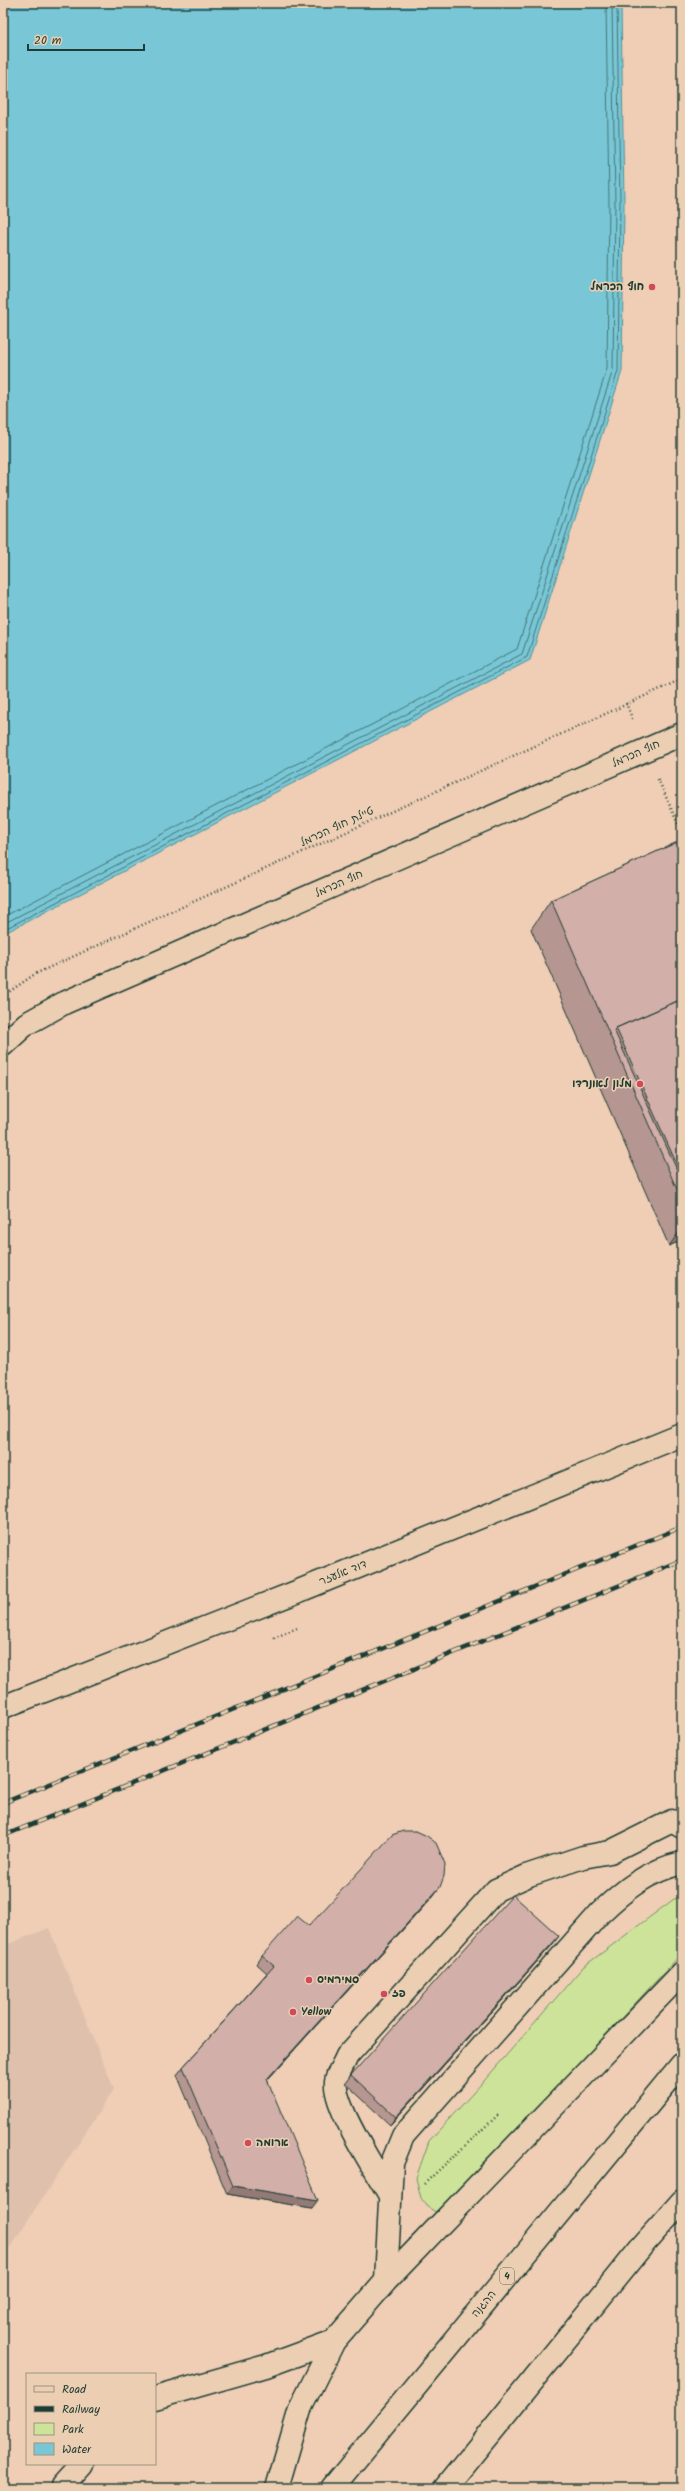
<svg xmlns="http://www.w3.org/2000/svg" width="685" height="2491" font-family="Kalam,'Playpen Sans Hebrew',sans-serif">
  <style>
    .built { fill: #dec0ac }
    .green { fill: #cde399; stroke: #769066 }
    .water { fill: #79c7d6; stroke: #559095 }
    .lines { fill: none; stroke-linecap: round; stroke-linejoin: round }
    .shore { stroke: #437475; stroke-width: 1 }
    .minor-casing { stroke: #1f3d34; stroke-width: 25 }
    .highway-casing { stroke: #1f3d34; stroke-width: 25 }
    .path { stroke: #1f3d34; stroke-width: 2.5; stroke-dasharray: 1 3; stroke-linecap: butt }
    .minor { stroke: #eccfb2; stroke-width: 22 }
    .highway { stroke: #eccfb2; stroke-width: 22 }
    .rail-casing { stroke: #1f3d34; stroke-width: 4.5 }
    .rail { stroke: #eccfb2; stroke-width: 3; stroke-dasharray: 9; stroke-linecap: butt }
    .wall { fill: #b59691; stroke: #1f3d34 }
    .shaded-wall { fill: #937a76; stroke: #1f3d34 }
    .building { fill: #d2afa9; stroke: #1f3d34 }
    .poi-dot { fill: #d1495b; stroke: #eccfb2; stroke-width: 1.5 }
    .labels { text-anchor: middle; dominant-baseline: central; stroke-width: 3; stroke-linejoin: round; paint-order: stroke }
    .shield { fill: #eccfb2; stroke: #5c695a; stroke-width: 1 }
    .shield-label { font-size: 10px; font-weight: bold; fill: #1f3d34 }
    .poi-label { font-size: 11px; font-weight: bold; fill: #1f3d34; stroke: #eccfb2; text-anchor: start }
    .street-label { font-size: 11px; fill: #1f3d34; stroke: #eccfb2 }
  </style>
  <rect width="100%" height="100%" fill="#efceb5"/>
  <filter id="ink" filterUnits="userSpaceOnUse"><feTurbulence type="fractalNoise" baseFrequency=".025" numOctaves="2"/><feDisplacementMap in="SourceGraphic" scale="8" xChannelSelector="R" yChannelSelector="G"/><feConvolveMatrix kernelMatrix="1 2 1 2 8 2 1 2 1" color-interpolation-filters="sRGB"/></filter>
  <g filter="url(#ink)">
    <!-- built -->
    <path class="built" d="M49,1928L114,2089L3,2258V1946Z"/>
    <!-- green -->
    <path class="green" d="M682,1897V1953L439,2214L426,2206L421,2198L416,2178L429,2141L484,2081L583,1967L674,1899Z"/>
    <!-- water -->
    <path class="water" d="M3,3H621L624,203L622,371L530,660L3,934Z"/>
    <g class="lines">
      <!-- shore -->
      <path class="shore" d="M3,917L517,649L607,369L609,203L606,3
        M3,924L522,654L613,370L615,203L612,3
        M3,930L527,657L618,371L620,203L617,3"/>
      <!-- minor casing -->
      <g class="minor-casing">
        <path id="minor" d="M3,1045L26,1024L64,1003L682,734
          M3,1707L294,1593L682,1435
          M389,2194C376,2171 333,2106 336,2082C337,2073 344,2064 347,2056L496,1890L529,1875L583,1857L610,1852L672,1821L682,1827
          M386,2281L392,2163L403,2136L600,1913C625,1889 648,1871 682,1863
          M155,2398L266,2366L334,2341
          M62,2486L82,2464
          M277,2488L300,2409L334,2341L386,2281L682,1973"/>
      </g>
      <!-- highway casing -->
      <g class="highway-casing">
        <path id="highway" d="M332,2488L682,2064
          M445,2488L641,2247L682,2201"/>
      </g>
      <!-- path -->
      <path class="path" d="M626,703L633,721
        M658,779L682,833
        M3,996L35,974L682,679
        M274,1638L297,1628
        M424,2184L499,2114"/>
      <!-- minor -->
      <use href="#minor" class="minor"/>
      <!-- highway -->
      <use href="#highway" class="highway"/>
      <!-- rail casing -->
      <g class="rail-casing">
        <path id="rail" d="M3,1803L682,1527
          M3,1836L682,1560"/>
      </g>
      <!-- rail -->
      <use href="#rail" class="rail"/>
    </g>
    <!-- wall -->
    <path class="wall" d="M682,840V1240L669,1246L531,929L551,900Z
      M434,1895L267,2080L312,2208L227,2194L177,2075L183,2067L267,1973L257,1964L262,1956L309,1926Z
      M553,1944L390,2125L345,2083L351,2075Z"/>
    <!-- shaded-wall -->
    <path class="shaded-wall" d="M682,1228V1240L669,1246Z
      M440,1887L434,1895L261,2087L267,2079Z
      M559,1936L553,1944L390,2125L396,2117Z
      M233,2186L318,2200L312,2208L227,2194Z"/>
    <!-- building -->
    <path class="building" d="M682,840V999L616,1028L614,1030L682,1181V1201L551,900Z
      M682,999V1176L616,1028Z
      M403,1831H416L427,1836L436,1843L445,1864L444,1876L440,1887L267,2079L318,2200L233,2186L183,2067L274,1966L262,1956L297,1916L309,1926L392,1835Z
      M513,1895L559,1936L396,2117L351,2075Z"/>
  </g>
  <!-- markers -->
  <g class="poi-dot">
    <circle cx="652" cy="287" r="4"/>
    <circle cx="640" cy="1084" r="4"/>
    <circle cx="309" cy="1980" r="4"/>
    <circle cx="384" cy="1994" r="4"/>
    <circle cx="293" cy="2012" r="4"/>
    <circle cx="248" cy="2143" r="4"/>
  </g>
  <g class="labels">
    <!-- shield labels -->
    <rect class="shield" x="500" y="2268" width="14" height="16" rx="3"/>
    <g class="shield-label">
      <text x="507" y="2276">4</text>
    </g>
    <!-- poi labels -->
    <g class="poi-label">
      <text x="644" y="287" text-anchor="end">חוף הכרמל</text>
      <text x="632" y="1084" text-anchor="end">מלון לאונרדו</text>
      <text x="317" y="1980">סמירמיס</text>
      <text x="392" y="1994">פז</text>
      <text x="301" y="2012">Yellow</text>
      <text x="256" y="2143">ארומה</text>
    </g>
    <!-- street labels -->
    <g class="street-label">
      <text transform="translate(636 754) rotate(-24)">חוף הכרמל</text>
      <text transform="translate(337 827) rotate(-25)">טיילת חוף הכרמל</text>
      <text transform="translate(339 884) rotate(-24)">חוף הכרמל</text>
      <text transform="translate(343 1573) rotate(-22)">דוד אלעזר</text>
      <text transform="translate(484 2304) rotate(-50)">ההגנה</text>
    </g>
  </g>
  <!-- margin -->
  <rect width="685" height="2491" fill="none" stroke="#eccfb2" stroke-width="16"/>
  <rect x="8" y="8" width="669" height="2475" fill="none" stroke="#1f3d34" stroke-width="1.5" filter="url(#ink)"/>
  <!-- legend -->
  <rect x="26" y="2373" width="130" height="92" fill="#eccfb2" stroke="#9a9580"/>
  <rect x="34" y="2386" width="20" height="6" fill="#eccfb2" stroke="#9a9580"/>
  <text x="62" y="2393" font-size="12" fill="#1f3d34">Road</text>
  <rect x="34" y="2406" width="20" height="6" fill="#1f3d34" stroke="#9a9580"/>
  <text x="62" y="2413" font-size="12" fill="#1f3d34">Railway</text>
  <rect x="34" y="2423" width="20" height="12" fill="#cde399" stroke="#9a9580"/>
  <text x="62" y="2433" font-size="12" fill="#1f3d34">Park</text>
  <rect x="34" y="2443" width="20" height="12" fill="#79c7d6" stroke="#9a9580"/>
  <text x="62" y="2453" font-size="12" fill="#1f3d34">Water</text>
  <!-- scale -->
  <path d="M28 44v6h116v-6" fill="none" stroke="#1f3d34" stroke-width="2"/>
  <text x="34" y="44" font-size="12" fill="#1f3d34" stroke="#eccfb2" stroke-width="3" paint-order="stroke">20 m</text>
</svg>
